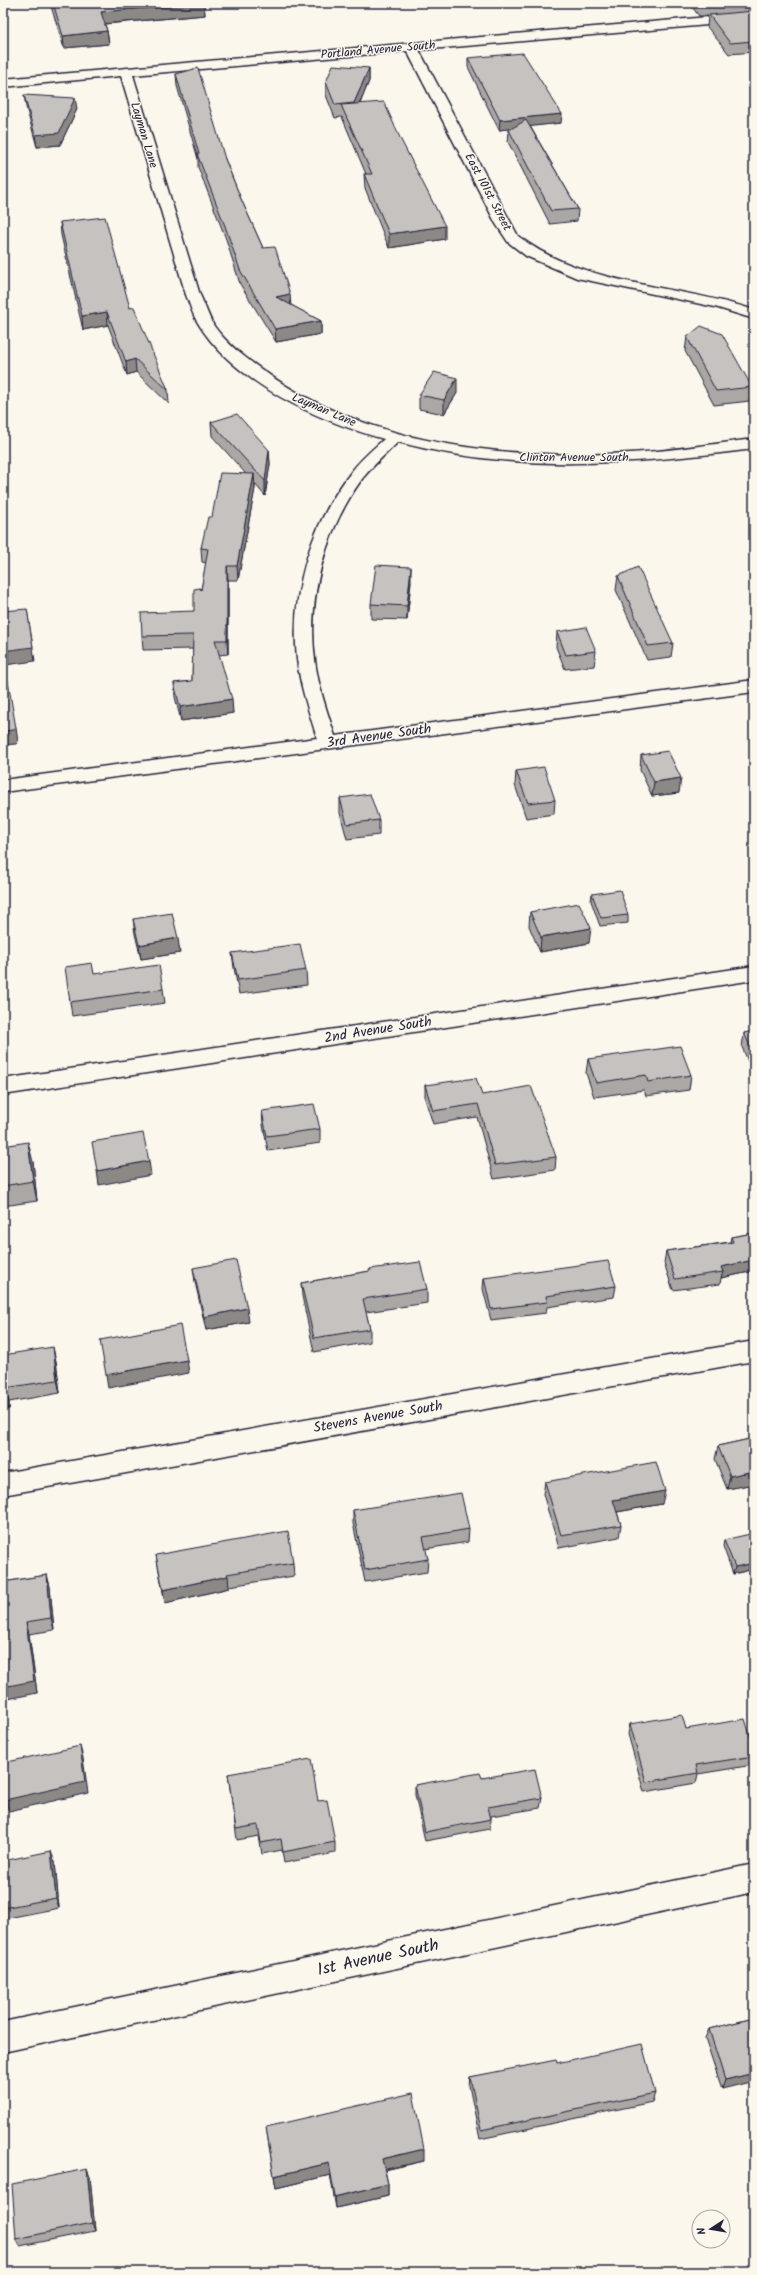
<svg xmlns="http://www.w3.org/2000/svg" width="757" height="2275" font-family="Kalam,sans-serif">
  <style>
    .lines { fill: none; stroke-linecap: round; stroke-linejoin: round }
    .minor-casing { stroke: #22223b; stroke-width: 3 }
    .minor { fill: #fbf7ec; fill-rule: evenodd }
    .wall { fill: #aaa7a5; stroke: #22223b }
    .shaded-wall { fill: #8b8886; stroke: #22223b }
    .building { fill: #c6c2c0; stroke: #22223b }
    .labels { text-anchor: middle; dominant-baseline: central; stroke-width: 3; stroke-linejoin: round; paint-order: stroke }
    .far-street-label { font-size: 12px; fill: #22223b; stroke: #fbf7ec }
    .street-label { font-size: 14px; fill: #22223b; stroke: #fbf7ec }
    .near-street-label { font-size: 17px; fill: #22223b; stroke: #fbf7ec }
  </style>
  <rect width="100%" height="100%" fill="#fbf7ec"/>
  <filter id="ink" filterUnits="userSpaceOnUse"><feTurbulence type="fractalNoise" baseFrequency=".025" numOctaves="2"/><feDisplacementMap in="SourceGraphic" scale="8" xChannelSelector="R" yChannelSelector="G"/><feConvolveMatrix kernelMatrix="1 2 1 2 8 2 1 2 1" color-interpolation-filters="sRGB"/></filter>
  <g filter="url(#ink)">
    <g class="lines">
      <!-- minor casing -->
      <g class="minor-casing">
        <path id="minor" d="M754,13V21L419,50L518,236C584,287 677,284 754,310V319L715,307L577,278L526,256L508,242L496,224L407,51L133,75L200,295C205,305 208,316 214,326C226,343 244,357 261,369C359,441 489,458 608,454C657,453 705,445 754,439V449C634,464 517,474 398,442C386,454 373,465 362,479C325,530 307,597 315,660C318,686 327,711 335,736L754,680V692L3,792V780L317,738C309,712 300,686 297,659C290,592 311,523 352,471C361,459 373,449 384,439C319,421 234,383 198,323C192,314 190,304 186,295L121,76L3,87V79Z
          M754,966V980L3,1095V1079Z
          M754,1341V1361L3,1495V1473Z
          M754,1864V1892L3,2052V2022Z"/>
      </g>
      <!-- minor -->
      <use href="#minor" class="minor"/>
    </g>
    <!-- wall -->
    <path class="wall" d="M50,3H204L205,15L105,24L107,31L109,44L64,48Z
      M689,3H754V52L729,54L707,27L708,16H699Z
      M468,58L561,123L530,126L578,209L577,221L550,224L508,142L509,130L512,128L499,130L468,67Z
      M369,68V81L360,104L445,239L389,248L365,188L364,174H366L342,117L335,118L326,95V82Z
      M176,74L225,159L241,199L263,248L291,305L321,321V334L276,342L240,284L226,239L198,167V159L177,86Z
      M24,95L77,109L60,145L37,147L26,107Z
      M60,222L130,308L168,390L169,404L136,372L127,375L108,325L83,330L61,235Z
      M687,337L752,387L750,401L714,405L685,351Z
      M457,393L444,414L419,409V395Z
      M211,422L269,450L270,464L265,496L255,484V488L238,580H228V654L219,655L233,713L181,721L175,697L174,683L192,681L193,649L143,650L142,636L194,611L201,590L206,563L202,562L201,548L212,517L246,474L212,436Z
      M618,576L673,643L671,657L647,660L616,590Z
      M411,581L407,620L371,619V604Z
      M557,632L596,651L594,666L565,669L556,647Z
      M641,755L679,793L652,796L640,770Z
      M516,771L555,800L554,814L526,818L515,785Z
      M340,798L379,820V835L347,839L340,813Z
      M592,894L628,915V923L600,926L591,901Z
      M530,912L589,943L540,952L529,926Z
      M133,919L180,953L141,959L135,934Z
      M232,953L306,970L307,985L239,994L234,968Z
      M94,974L163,989L165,1003L72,1016L70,1002Z
      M754,1031V1075L742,1047L744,1033Z
      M588,1059L691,1075L689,1090L646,1096L644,1090L594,1097L586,1073Z
      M425,1085L482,1095L556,1157L555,1170L494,1179L477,1117L433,1124L425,1099Z
      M262,1111L320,1129V1143L268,1151L263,1125Z
      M3,1146L33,1162L37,1201L3,1206Z
      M754,1233V1271L721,1278L720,1284L673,1290L664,1263L666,1251L730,1242L731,1237Z
      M193,1268L249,1322L206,1330L195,1282Z
      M370,1269L427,1289V1303L366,1312L370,1329V1342L314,1352L302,1296L301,1283L370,1271Z
      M484,1278L616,1286L614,1297L547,1307L546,1313L491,1320L483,1289Z
      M3,1355L56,1361L60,1393L9,1402V1409L3,1410Z
      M754,1438V1484L727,1489L715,1459L718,1446Z
      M545,1482L662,1504L617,1512L621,1525L619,1537L559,1548L543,1494Z
      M353,1510L469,1529L468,1542L425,1549L428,1559L427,1572L365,1582L353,1523Z
      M724,1540L754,1544V1569L733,1574L723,1546Z
      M156,1555L293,1563L294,1576L229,1586V1588L165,1603Z
      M47,1575L50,1587L54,1630L29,1634L37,1693L3,1582Z
      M630,1724L686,1729L754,1748V1762L753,1765L698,1774L696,1783L644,1792L628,1734Z
      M228,1774L318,1801L335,1842V1853L284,1863L282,1850L262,1854L259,1836L237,1840Z
      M482,1778L542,1798L540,1808L491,1816V1819L490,1829L425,1841L415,1795V1785Z
      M3,1861L55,1862L59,1908L3,1919Z
      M754,2018L722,2089L705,2038L709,2029Z
      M557,2063L655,2093L652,2102L480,2139L469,2086L470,2077Z
      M266,2127L424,2161L385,2170L388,2184V2196L336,2208L330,2175L276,2188Z
      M90,2177L95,2231L20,2246L16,2239Z"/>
    <!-- shaded-wall -->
    <path class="shaded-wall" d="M196,3H204L205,15L102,24L101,12Z
      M107,31L109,44L64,48L63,36Z
      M369,68V81L354,116V103Z
      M75,98L77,109L60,145L37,147L35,135Z
      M562,114L561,123L499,130L500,120Z
      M445,226V239L389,248V234Z
      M290,294L291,307L276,297Z
      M107,312L108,325L83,330L82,316Z
      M321,321V334L276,342L275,329Z
      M135,359L136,372L127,375L126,362Z
      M457,378V393L444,414V400Z
      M269,450L270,464L265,496V481Z
      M254,474L255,488L238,580L237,566Z
      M227,566L228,580V654L227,640Z
      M411,567V581L407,620V606Z
      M27,609L35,661L5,665L3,651Z
      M232,699L233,713L181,721L180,707Z
      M16,728L18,742L16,744L3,745V731Z
      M681,778L679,793L652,796L654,782Z
      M591,928L589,943L540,952L541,937Z
      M178,938L180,953L141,959L139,945Z
      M28,1142L33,1162L37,1201L33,1181Z
      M149,1161L151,1175L99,1185L97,1171Z
      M754,1260V1271L721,1278L723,1272L721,1267Z
      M247,1308L249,1322L206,1330L204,1317Z
      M53,1347L56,1361L60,1393L57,1380Z
      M187,1360L189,1373L108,1388L106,1375Z
      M5,1388L9,1402V1409L6,1395Z
      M754,1471V1484L727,1489L730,1476Z
      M665,1491L662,1504L611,1513L613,1500Z
      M754,1563V1569L733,1574L735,1567Z
      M47,1575L50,1587L54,1630L51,1618Z
      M228,1576L229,1588L165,1603L163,1590Z
      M26,1622L29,1634L37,1693L3,1700V1687Z
      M80,1746L83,1758L88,1793L9,1811L5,1800Z
      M51,1851L55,1862L59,1908L56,1898Z
      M754,2073V2081L722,2089L725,2080Z
      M424,2149V2161L382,2170V2159Z
      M329,2163L330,2175L276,2188L274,2176Z
      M87,2169L90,2177L95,2231L92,2223Z
      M388,2184V2196L336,2208L335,2197Z"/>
    <!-- building -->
    <path class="building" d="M53,3H196L101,12L107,31L63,36Z
      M699,3H725L701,5Z
      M754,11V41L730,43L709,15Z
      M523,53L562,114L500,120L468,58Z
      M333,65L369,68L354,103L335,105L326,82Z
      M198,68L225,159L241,199L263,248L275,247L290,294L276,297L321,321L275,329L240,270L225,226L197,154H199L176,74Z
      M24,95L75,98L59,133L35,135Z
      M384,102L400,138L445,226L389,234L364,174H372L341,105Z
      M526,120L578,209L551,211L509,130Z
      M105,217L130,308L134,307L168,390L135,359L126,362L107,312L82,316L60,222Z
      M701,326L722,334L752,387L716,391L687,337Z
      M434,372L457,378L444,400L419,395Z
      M237,414L269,450L265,481L211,422Z
      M220,473L254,474L237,566H227V640H215L232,699L180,707L174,683L192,681L193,635L142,636L141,613L194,611V589L200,588L201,590L208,549L201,548L208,517H212Z
      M376,565L411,567L407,606L371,604Z
      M638,567L673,643L648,646L618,576Z
      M27,609L33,647L3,651V611Z
      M586,627L596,651L566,655L557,632Z
      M3,653L16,728L14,730L3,731Z
      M668,751L681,778L654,782L641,755Z
      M544,767L555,800L528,803L516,771Z
      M370,794L379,820L347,824L340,798Z
      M620,890L628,915L601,918L592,894Z
      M579,903L591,928L541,937L530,912Z
      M172,913L178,938L139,945L133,919Z
      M300,944L306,970L238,980L232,953Z
      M92,963L94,974L159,965L163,989L70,1002L65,967Z
      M754,1031V1054L744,1033Z
      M680,1046L691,1075L648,1082L646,1075L596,1083L588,1059Z
      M476,1078L482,1095L531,1086L556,1157L495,1165L478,1104L433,1111L425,1085Z
      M314,1104L320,1129L267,1136L262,1111Z
      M143,1133L149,1161L97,1171L92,1142Z
      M28,1142L33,1181L3,1186V1146Z
      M754,1233V1260L721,1267L723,1272L675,1279L666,1251L733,1242L731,1237Z
      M236,1260L247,1308L204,1317L193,1268Z
      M608,1261L616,1286L546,1296L547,1302L491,1309L484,1278Z
      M420,1262L427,1289L363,1299L370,1329L314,1338L301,1283L370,1271V1269Z
      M180,1325L187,1360L106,1375L100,1340Z
      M53,1347L57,1380L5,1388L6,1395L3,1396V1355Z
      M754,1438V1471L730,1476L718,1446Z
      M656,1462L665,1491L613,1500L621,1525L561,1535L545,1482Z
      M461,1493L469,1529L423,1537L428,1559L365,1570L353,1510Z
      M288,1531L293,1563L227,1574L228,1576L163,1590L156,1555Z
      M750,1534L754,1544V1563L735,1567L724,1540Z
      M47,1575L51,1618L26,1622L34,1681L3,1687V1582Z
      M682,1715L686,1729L745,1719L754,1748V1756L696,1765L698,1773L646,1782L630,1724Z
      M80,1746L85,1782L5,1800L3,1784V1763Z
      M311,1759L318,1801L327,1800L335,1842L283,1852L281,1839L261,1843L258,1825L236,1829L228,1774Z
      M535,1769L542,1798L488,1807L491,1819L425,1832L415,1785L480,1773L482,1778Z
      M51,1851L56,1898L3,1908V1861Z
      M754,2018V2073L725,2080L709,2029Z
      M642,2044L655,2093L481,2130L470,2077L556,2060L557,2063Z
      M413,2093L424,2149L382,2159L388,2184L335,2197L329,2163L274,2176L266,2127Z
      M87,2169L92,2223L16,2239L12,2184Z"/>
  </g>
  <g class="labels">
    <!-- far-street labels -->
    <g class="far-street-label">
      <text transform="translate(378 50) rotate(-5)">Portland Avenue South</text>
      <text transform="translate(144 135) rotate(73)">Layman Lane</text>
      <text transform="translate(488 192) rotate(62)">East 101st Street</text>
      <text transform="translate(324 410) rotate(23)">Layman Lane</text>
      <text x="574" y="457">Clinton Avenue South</text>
    </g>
    <!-- street labels -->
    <g class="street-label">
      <text transform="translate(379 736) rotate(-8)">3rd Avenue South</text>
      <text transform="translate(378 1030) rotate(-9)">2nd Avenue South</text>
      <text transform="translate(378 1417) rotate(-10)">Stevens Avenue South</text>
    </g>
    <!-- near-street labels -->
    <g class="near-street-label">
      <text transform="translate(378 1958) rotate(-12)">1st Avenue South</text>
    </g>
  </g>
  <!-- margin -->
  <rect width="757" height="2275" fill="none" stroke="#fbf7ec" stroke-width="16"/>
  <rect x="8" y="8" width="741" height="2259" fill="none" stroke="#22223b" stroke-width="1.5" filter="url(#ink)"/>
  <!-- north arrow -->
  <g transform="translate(711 2229) rotate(258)"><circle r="19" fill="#fbf7ec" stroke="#a4a2a5"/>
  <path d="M0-3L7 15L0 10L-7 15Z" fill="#22223b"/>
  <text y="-6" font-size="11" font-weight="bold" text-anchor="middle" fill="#22223b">N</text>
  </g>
</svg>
